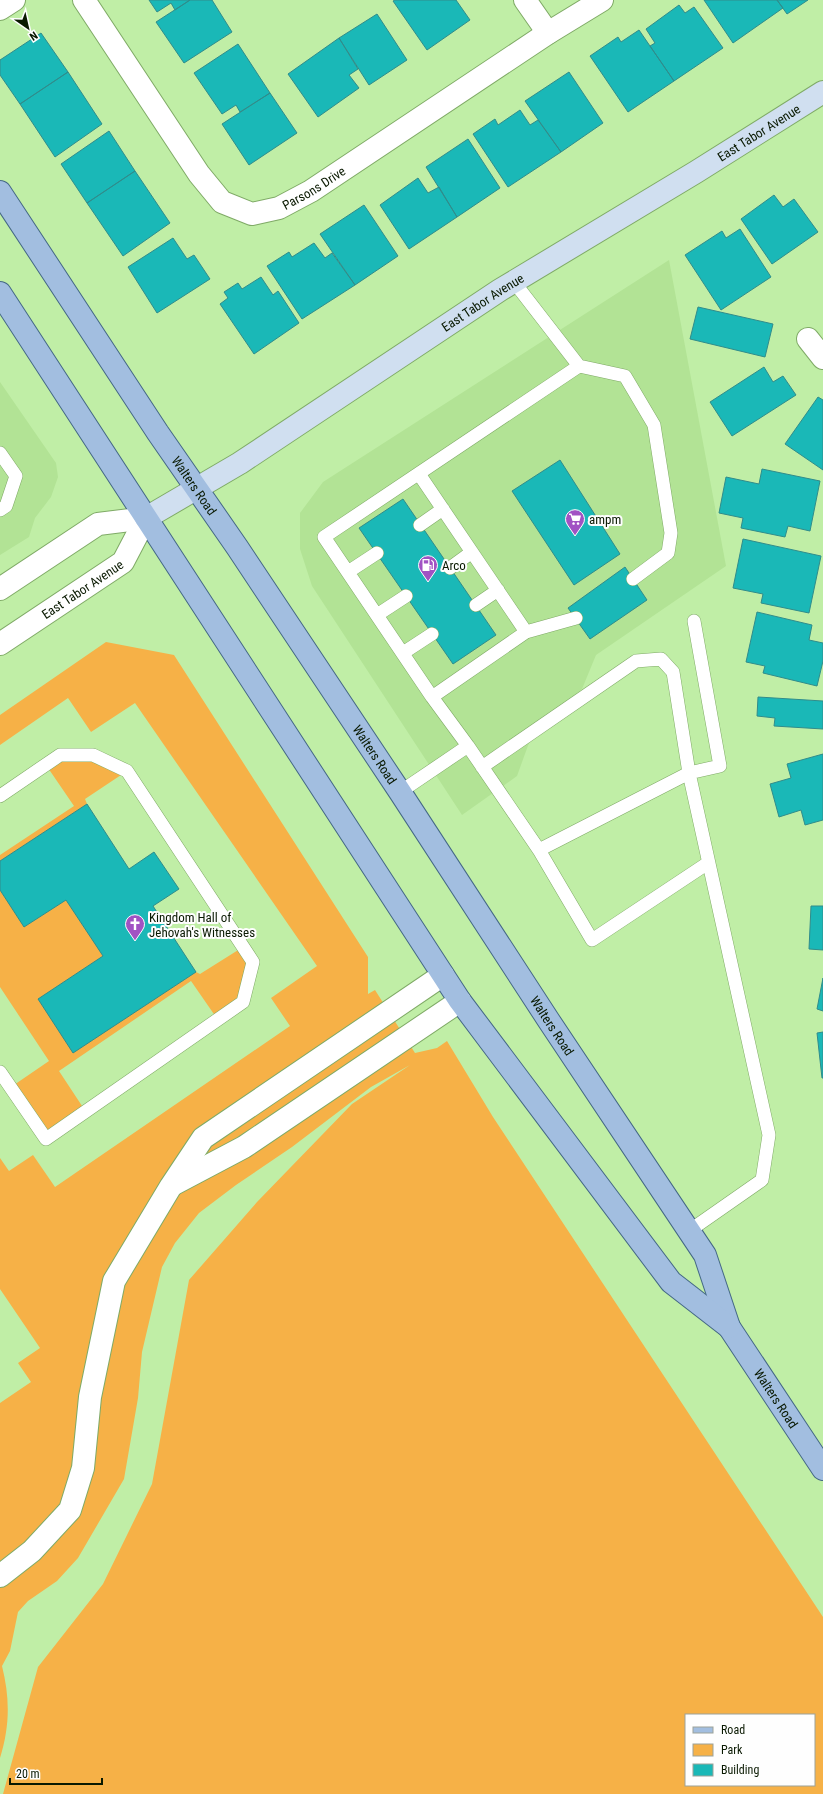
<svg xmlns="http://www.w3.org/2000/svg" width="823" height="1794" font-family="'Roboto Condensed',sans-serif">
  <style>
    .built { fill: #b2e395 }
    .green { fill: #f6b147; fill-rule: evenodd }
    .building { fill: #1ab8b7; stroke: #308c8b }
    .lines { fill: none; stroke-linecap: round; stroke-linejoin: round }
    .lane-casing { stroke: #7faa66; stroke-width: 14 }
    .street-casing { stroke: #7faa66; stroke-width: 24 }
    .secondary-casing { stroke: #7faa66; stroke-width: 24 }
    .primary-casing { stroke: #446885; stroke-width: 24 }
    .lane { stroke: #fff; stroke-width: 13 }
    .street { stroke: #fff; stroke-width: 22 }
    .secondary { stroke: #d0dff0; stroke-width: 22 }
    .primary { stroke: #a2bee0; stroke-width: 22 }
    .labels { text-anchor: middle; dominant-baseline: central; stroke-width: 4; stroke-linejoin: round; paint-order: stroke }
    .street-label { font-size: 13px; fill: #091901; stroke: #fefefe }
    .poi-label { font-size: 13px; fill: #091901; stroke: #fefefe; text-anchor: start }
  </style>
  <rect width="100%" height="100%" fill="#c0eea6"/>
  <!-- built -->
  <path class="built" d="M669,260L726,566L596,655L582,689L534,729L517,776L462,815L312,586L300,549V513L323,482Z
    M0,382L56,463L58,477L51,497L35,518L29,537L0,555Z"/>
  <!-- green -->
  <path class="green" d="M106,642L174,655L368,957V994L375,990L415,1053L437,1048L447,1041L493,1117L823,1617V1794H3L38,1667L103,1584L152,1484L189,1280L257,1202L352,1104L410,1065L371,1087L292,1147L236,1185L199,1213L175,1243L162,1267L142,1352L138,1398L124,1479L78,1558L57,1581L28,1601L18,1612L10,1651L2,1666C10,1698 10,1726 0,1758V1403L31,1382L18,1363L40,1348L0,1289V1158L9,1171L33,1155L55,1187L290,1026L271,998L317,966L135,703L91,732L68,698L0,745V715ZM686,1715H814V1785H686Z
    M93,755L127,771L85,799L87,804L0,861V855L74,806L46,765Z
    M0,890L24,927L66,900L103,956L38,999L73,1052L196,972L200,974L243,947L253,962L243,1002L218,1020L191,981L59,1071L86,1112L46,1139L11,1087L49,1061L0,987Z"/>
  <!-- building -->
  <path class="building" d="M149,0H190L175,10L171,3L157,12Z
    M190,0H212L232,32L184,63L156,22Z
    M395,0H456L470,20L427,50L393,1Z
    M704,0H777L783,8L733,43Z
    M777,0H808L787,14Z
    M679,5L685,13L694,7L723,48L674,81L650,46L655,43L646,29Z
    M377,14L407,60L369,85L339,38Z
    M639,30L674,81L628,112L590,56L618,37L621,42Z
    M41,33L68,72L20,104L0,75V60Z
    M339,38L358,69L349,75L359,88L318,117L288,74Z
    M238,44L270,93L240,112L236,105L222,114L194,73Z
    M68,72L102,124L55,157L20,104Z
    M569,72L603,123L561,152L525,101Z
    M270,93L297,133L249,165L222,124Z
    M520,110L530,125L538,120L561,152L508,187L473,134L495,119L498,125Z
    M109,131L135,171L87,203L61,164Z
    M468,139L500,188L457,217L426,167Z
    M135,171L170,223L123,256L87,203Z
    M418,178L428,193L439,187L457,217L409,249L380,205Z
    M774,195L783,207L794,199L818,232L772,264L741,219Z
    M364,205L398,256L355,285L320,234Z
    M740,229L771,277L721,310L685,255L722,231L726,238Z
    M173,238L187,259L194,255L210,279L157,313L128,267Z
    M314,243L325,258L332,253L355,285L302,319L267,266L289,252L292,257Z
    M261,277L273,295L278,291L299,323L254,354L220,304L228,298L224,292L238,283L242,289Z
    M698,307L773,324L765,357L690,339Z
    M764,367L773,382L783,376L796,395L732,436L710,402Z
    M818,397L823,400V470L785,444Z
    M560,460L620,554L574,585L512,491Z
    M762,469L820,481L810,531L788,526L785,537L741,528L743,518L719,513L726,477L759,484Z
    M403,499L496,635L453,664L359,528Z
    M743,539L821,556L809,613L761,603L763,594L733,588Z
    M625,567L647,600L590,639L568,608Z
    M757,612L812,625L809,640L823,643V661L817,686L763,673L765,666L746,662Z
    M758,697L823,701V729L774,726L775,718L757,716Z
    M823,754V820L805,825L801,810L779,817L770,784L791,778L787,764Z
    M87,804L129,869L154,852L179,889L153,906L196,972L73,1053L38,999L103,956L66,900L24,927L0,890V861Z
    M811,906H823V950L809,949Z
    M823,978V1011L817,1009Z
    M823,1032V1078H822L817,1033Z"/>
  <g class="lines">
    <!-- lane casing -->
    <g class="lane-casing">
      <path id="lane" d="M514,282L579,366L625,376L654,425L671,533L668,553L633,579
        M0,453L16,476L6,506L0,510
        M419,474L526,632L432,697
        M420,525L443,509
        M450,568L472,552
        M348,572L377,553
        M476,605L498,590
        M377,615L406,596
        M526,632L576,618
        M403,653L432,634
        M468,746L539,850
        M482,767L636,661L661,659L673,672L689,773L720,766L694,621
        M400,792L468,746L432,697L324,537L579,366
        M0,796L60,755H93L127,771L253,962L243,1002L46,1139L0,1072
        M689,1231L762,1180L769,1135L689,773L539,850L592,940L708,863"/>
    </g>
    <!-- street casing -->
    <g class="street-casing">
      <g id="street">
        <path id="s1" d="M84,0L199,174L222,202L252,214L279,208L311,191L548,33L602,0"/>
        <path d="M525,0L548,33"/>
        <path d="M0,9L14,0"/>
        <path d="M808,339L823,358"/>
        <path d="M0,589L98,524L146,518"/>
        <path id="s2" d="M0,644L123,562L146,518"/>
        <path d="M174,1184L244,1147L460,1001"/>
        <path d="M0,1576L32,1551L70,1510L83,1468L90,1397L114,1281L171,1186L203,1138L443,975"/>
      </g>
    </g>
    <!-- secondary casing -->
    <g class="secondary-casing">
      <g id="secondary">
        <path id="s3" d="M146,518L240,463L500,290L696,172L823,92"/>
      </g>
    </g>
    <!-- primary casing -->
    <g class="primary-casing">
      <g id="primary">
        <path id="s4" d="M0,192L158,433L237,547L400,792L549,1021L705,1255L729,1327L823,1469"/>
        <path d="M0,293L460,1001L671,1282L729,1327"/>
      </g>
    </g>
    <!-- lane -->
    <use href="#lane" class="lane"/>
    <!-- street -->
    <use href="#street" class="street"/>
    <!-- secondary -->
    <use href="#secondary" class="secondary"/>
    <!-- primary -->
    <use href="#primary" class="primary"/>
  </g>
  <!-- icons -->
  <defs>
    <g id="supermarket-pin" transform="scale(1)"><path d="M0 17L-7.5 6A9.5 9.5 0 1 1 7.5 6Z" fill="#a152c3" stroke="#fefefe"/><path d="M-6-5.5h2.5l.6 2H6L4.5 2H-2.5L-4.4-4H-6ZM-1.5 3.2a1.3 1.3 0 1 0 .1 0ZM3 3.2a1.3 1.3 0 1 0 .1 0Z" fill="#fff"/></g>
    <g id="fuel-pin" transform="scale(1)"><path d="M0 17L-7.5 6A9.5 9.5 0 1 1 7.5 6Z" fill="#a152c3" stroke="#fefefe"/><path d="M-5.5-6h7V0h2V4h1.3V-2.5L3-4.5l.8-.8L6-3V5H2.5V1h-1V6h-7ZM-4.2-4.7v3.2H.2V-4.7Z" fill="#fff"/></g>
    <g id="church-pin" transform="scale(1)"><path d="M0 17L-7.5 6A9.5 9.5 0 1 1 7.5 6Z" fill="#a152c3" stroke="#fefefe"/><path d="M-1.2-6h2.4v3.5h3.3v2.4h-3.3V6h-2.4V-.1h-3.3v-2.4h3.3Z" fill="#fff"/></g>
  </defs>
  <g fill-rule="evenodd">
    <use href="#supermarket-pin" x="575" y="519"/>
    <use href="#fuel-pin" x="428" y="565"/>
    <use href="#church-pin" x="135" y="924"/>
  </g>
  <g class="labels">
    <!-- street labels -->
    <g class="street-label">
      <text stroke="none"><textPath href="#s3" startOffset="724">East Tabor Avenue</textPath></text>
      <text stroke="none"><textPath href="#s1" startOffset="345">Parsons Drive</textPath></text>
      <text stroke="none"><textPath href="#s3" startOffset="400">East Tabor Avenue</textPath></text>
      <text stroke="none"><textPath href="#s4" startOffset="352">Walters Road</textPath></text>
      <text stroke="none"><textPath href="#s2" startOffset="99">East Tabor Avenue</textPath></text>
      <text stroke="none"><textPath href="#s4" startOffset="676">Walters Road</textPath></text>
      <text stroke="none"><textPath href="#s4" startOffset="1000">Walters Road</textPath></text>
      <text stroke="none"><textPath href="#s4" startOffset="1437">Walters Road</textPath></text>
    </g>
    <!-- poi labels -->
    <g class="poi-label">
      <text x="589" y="519">ampm</text>
      <text x="442" y="565">Arco</text>
      <text x="149" y="917">Kingdom Hall of<tspan x="149" dy="15">Jehovah's Witnesses</tspan></text>
    </g>
  </g>
  <!-- legend -->
  <rect x="685" y="1714" width="130" height="72" fill="#fefefe" stroke="#9ca299"/>
  <rect x="693" y="1727" width="20" height="6" fill="#a2bee0" stroke="#9ca299"/>
  <text x="721" y="1734" font-size="12" fill="#091901">Road</text>
  <rect x="693" y="1744" width="20" height="12" fill="#f6b147" stroke="#9ca299"/>
  <text x="721" y="1754" font-size="12" fill="#091901">Park</text>
  <rect x="693" y="1764" width="20" height="12" fill="#1ab8b7" stroke="#9ca299"/>
  <text x="721" y="1774" font-size="12" fill="#091901">Building</text>
  <!-- north arrow -->
  <g transform="translate(28 28) rotate(146)" stroke="#fefefe" stroke-width="3" paint-order="stroke">
  <path d="M0-3L7 15L0 10L-7 15Z" fill="#091901"/>
  <text y="-6" font-size="11" font-weight="bold" text-anchor="middle" fill="#091901">N</text>
  </g>
  <!-- scale -->
  <path d="M10 1778v6h92v-6" fill="none" stroke="#091901" stroke-width="2"/>
  <text x="16" y="1778" font-size="12" fill="#091901" stroke="#fefefe" stroke-width="3" paint-order="stroke">20 m</text>
</svg>
